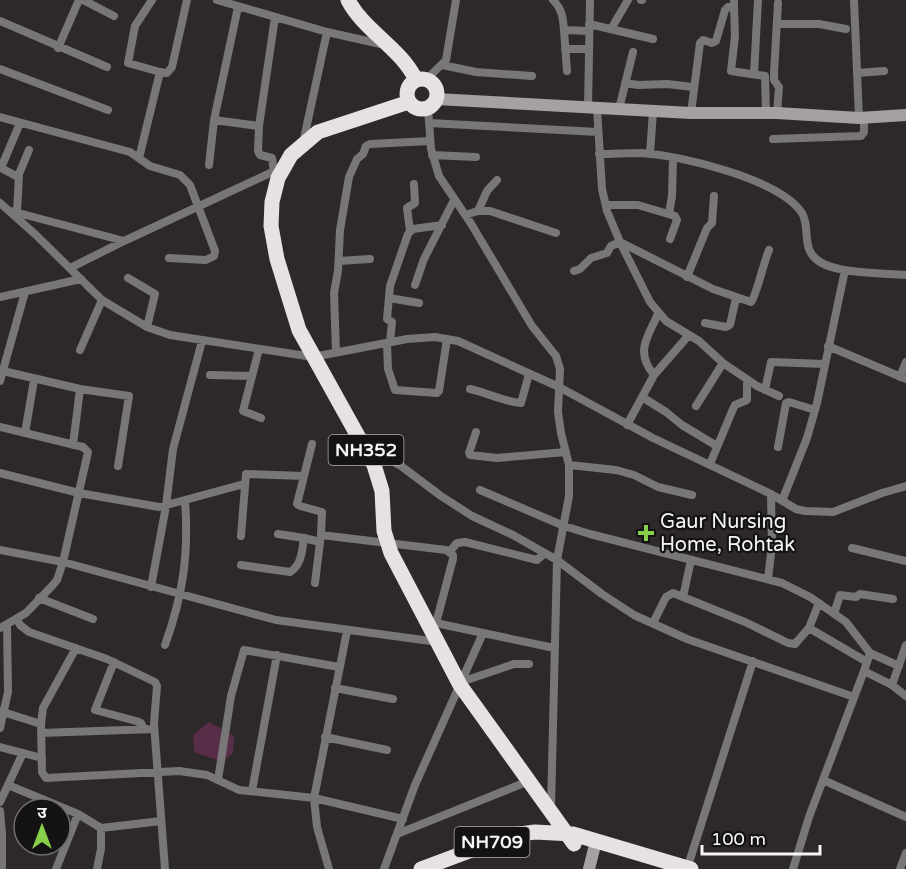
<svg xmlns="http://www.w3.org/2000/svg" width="906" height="869" font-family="'Varela Round','Noto Sans Devanagari',sans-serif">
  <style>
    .green { fill: #582d48 }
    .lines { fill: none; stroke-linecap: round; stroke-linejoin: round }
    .street { stroke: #787677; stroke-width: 8 }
    .secondary { stroke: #a5a1a3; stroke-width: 12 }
    .highway { stroke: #e6e1e4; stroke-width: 15 }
    .poi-dot { fill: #87cf4a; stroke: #141213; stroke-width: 2 }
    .labels { text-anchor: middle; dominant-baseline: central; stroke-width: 4.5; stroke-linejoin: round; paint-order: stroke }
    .shield { fill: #141213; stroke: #b2b0b1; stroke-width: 1.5 }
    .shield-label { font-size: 18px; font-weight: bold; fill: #f6f4f5 }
    .poi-label { font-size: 20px; fill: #f6f4f5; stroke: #141213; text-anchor: start }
  </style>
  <rect width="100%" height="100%" fill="#2d292b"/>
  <!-- green -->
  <path class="green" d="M209,722L234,736L233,753L222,762L194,752L193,735Z"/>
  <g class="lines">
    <!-- street -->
    <path class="street" d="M83,0L114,16
      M152,0L135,26L128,63L160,72
      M217,0L327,32L385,45
      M553,0C562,9 563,17 564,30L589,31
      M641,0H642
      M854,0L859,118
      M734,7L735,36L731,71L765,76L766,113
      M0,21L107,67
      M589,24L653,39
      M777,24H819L846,29
      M611,29L628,0
      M564,30L567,71
      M58,48L79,0
      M565,49H589
      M442,65L476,72L532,76
      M0,69L108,110
      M857,73L884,71
      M754,74L758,0
      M426,80L446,60L456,0
      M625,83L638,85L667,84L693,87
      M588,107L590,0
      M428,108L431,149L439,176L470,222L532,326L556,356L560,369L558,412L561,433L569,465V496L557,560L551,808
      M597,108L602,189L607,211L620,242L650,302L666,321L699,341L723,363L757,386L779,396
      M619,109L633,52
      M691,113L700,43L703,40L712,43L716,41L725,10L728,7H734V0
      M777,113L779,87L774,80V73L778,3
      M0,117L130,152L150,166L180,175L190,185L215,251L214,256L206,260L169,258
      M214,120L259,126
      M429,123L598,132
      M773,139L861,136L864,132V117
      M303,143L327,32
      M599,154C613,154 627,153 641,153C679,155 780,179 802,213C811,228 800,250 820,262C839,274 883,273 906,275
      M650,154L653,111
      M432,155L476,157
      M139,158L160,72L167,73L172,67L187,0
      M209,165L214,120L238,7
      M274,172L272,158L260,155L258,151L259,126L275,17
      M18,177L1,168L20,123
      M0,203L36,235L102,300L147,327L170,335L313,357L407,339L435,337L458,341L559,387L653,438L771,494L796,509L805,511L833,512L882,493L906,486
      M606,205H638L675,216L677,220L670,239
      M11,211L124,241
      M478,211L487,191L497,180
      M17,212L19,174L29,150
      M669,214L672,196L673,158
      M465,215L478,211H490L556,233
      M410,231L407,208L415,203L414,184
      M339,261L370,259
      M70,268L124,241L281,168
      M574,271L580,269L591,258L607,253L611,246L620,242L713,289L751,302C756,297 764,261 769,250
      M687,277L707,228L712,223L714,196
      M128,278L155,294L147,327
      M415,285L424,259L454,200
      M0,297L81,279
      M389,298L419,303
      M705,323L726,327L730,325L736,298
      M390,342L392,322L387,319L390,286L408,234L413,229L442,225
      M387,343L388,369L395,390L437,393L439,391L447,339
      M828,346L906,379
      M259,349L243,411L261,418
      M80,350L102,300
      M336,352L334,293L338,271L340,230L349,177L357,159L363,154L366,146L370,144L430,141
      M3,371L80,389L129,396L118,466
      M210,375L252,376
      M654,375L689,335
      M900,377L906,362
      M0,381L25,292
      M470,389C488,393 502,401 521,403L529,374
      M765,390L771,362L824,364
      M642,397L666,412L682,425L717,446
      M696,406L723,363
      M627,425L654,375C635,352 647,338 658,314
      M0,427L83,447L88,452L63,562L57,580L52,586L26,613L0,628
      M476,432L469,453L470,455L497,458L566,452
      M25,433L34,380
      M312,444L297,504L300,506L322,512L321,535
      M73,445L80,389
      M778,447L786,403L789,402L815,410
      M371,459L392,461L401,466L441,496L472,516L513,535L557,560L602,594L634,615L687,639L854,697
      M710,464L733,409L735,405L747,400V380
      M569,465L616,470L634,475L658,487L692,495
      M0,473L79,493L159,507L244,484
      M480,490L564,526L590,534L782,583L810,597L846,622L870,653L864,671L892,685L906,696
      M782,501L807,438L817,403L845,270
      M278,534L304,538
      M241,536L246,474L304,476
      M852,548L906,561
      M0,550L63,562L276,620L438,642
      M450,551L457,543L465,542L537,560L545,553
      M241,565L290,572C302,565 302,550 304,538L320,542L321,535L446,550L453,555V559L436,623
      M768,579L772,545L771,494
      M315,583L320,542
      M151,587L166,506L173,449L202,341
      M683,597L691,560
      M39,598L93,619
      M834,614L840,595L856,597L860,594L893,599
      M17,619L20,625L29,632L107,659L155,682L157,686L154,724L165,869
      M431,622L554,648
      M653,623L666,597L673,593L745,622L788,643L795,644L809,628L819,603
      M809,628L867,662
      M165,645C183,595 189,554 185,501
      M76,648L43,708L41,724L42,772L46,778L179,771L207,775L239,790L314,798L403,819
      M870,653L899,666
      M114,662L95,710L136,721L141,723L144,729
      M461,682L514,664H529
      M892,685L906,645
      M335,688L393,699
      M0,711L41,724
      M0,728L8,692L7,625
      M41,733L154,729
      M325,737L387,750
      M0,747L42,758
      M218,780L231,696L244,650L339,667
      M823,780L906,817
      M8,785L78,814L101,828L161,821
      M252,791L277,655
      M0,802L23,753
      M0,811L2,833V869
      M397,834L529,781
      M56,869L78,814
      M97,869L101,849V828
      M329,869L317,827L314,798L347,631
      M384,869L415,785L483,633
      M687,869L753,661
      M793,869L809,817L864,671
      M900,869L906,853"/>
    <!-- secondary -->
    <path class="secondary" d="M436,99L691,113H777L859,118L906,115
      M589,869L596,841"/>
    <!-- highway -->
    <path class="highway" d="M348,0C364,31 400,47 416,80
      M407 94a15 15 0 1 1 30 0a15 15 0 1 1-30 0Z
      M409,102L318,132L291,155L278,178L272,202L271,226L277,259L299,330L374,465L382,491L384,531L391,553L460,685L574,844
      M421,869L512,835L535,832L573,834L691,869"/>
  </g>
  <!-- markers -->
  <path class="poi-dot" d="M643 524h6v6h6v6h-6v6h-6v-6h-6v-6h6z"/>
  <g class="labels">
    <!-- shield labels -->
    <g class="shield">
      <rect x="328.5" y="435" width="75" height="30" rx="4.5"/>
      <rect x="454.5" y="827" width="75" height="30" rx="4.5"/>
    </g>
    <g class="shield-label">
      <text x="366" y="450">NH352</text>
      <text x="492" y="842">NH709</text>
    </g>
    <!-- poi labels -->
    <g class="poi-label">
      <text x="660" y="522">Gaur Nursing<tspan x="660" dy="23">Home, Rohtak</tspan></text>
    </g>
  </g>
  <!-- north arrow -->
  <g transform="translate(42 827)"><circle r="28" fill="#141213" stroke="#6e6c6d" stroke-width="1.5"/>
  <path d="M0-4.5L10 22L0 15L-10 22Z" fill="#87cf4a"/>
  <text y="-9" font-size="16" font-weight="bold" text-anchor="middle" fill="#f6f4f5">उ</text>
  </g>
  <!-- scale -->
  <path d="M702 845v9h118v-9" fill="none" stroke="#f6f4f5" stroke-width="3"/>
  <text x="711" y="845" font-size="18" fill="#f6f4f5" stroke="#141213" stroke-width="4.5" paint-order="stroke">100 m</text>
</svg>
